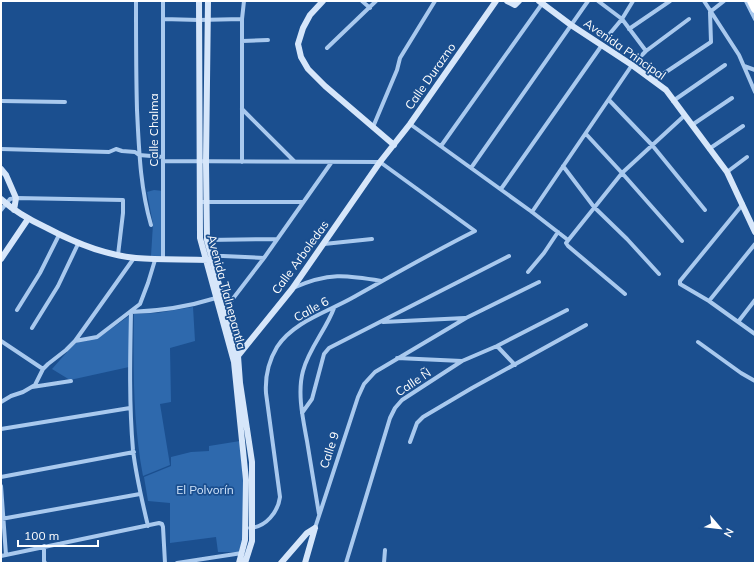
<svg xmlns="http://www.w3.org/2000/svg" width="756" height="564" font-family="Mulish,sans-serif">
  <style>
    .green { fill: #2e69ad }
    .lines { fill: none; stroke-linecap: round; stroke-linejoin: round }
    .street { stroke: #a9c9ee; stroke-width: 4 }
    .secondary { stroke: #d6e6fa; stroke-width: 6 }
    .highway { stroke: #fff; stroke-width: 8 }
    .labels { text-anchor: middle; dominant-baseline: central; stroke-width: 3.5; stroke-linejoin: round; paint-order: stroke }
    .street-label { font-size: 12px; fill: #fff; stroke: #1b4f8f }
    .park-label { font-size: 12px; fill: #cfe3fa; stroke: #1b4f8f }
  </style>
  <rect width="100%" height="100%" fill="#1b4f8f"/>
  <!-- green -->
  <path class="green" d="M154,190L163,191L162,195L161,257L151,256L153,224L147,192Z
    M193,307L195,341L170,348L171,402L160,404L170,465L143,476C133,422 133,368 134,314L157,313Z
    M129,316V367L70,380L52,369L75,343L98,338Z
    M240,441L245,506L243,552H218L216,537L170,543V503L148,501L144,477L171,466V457L191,452L209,451V446Z"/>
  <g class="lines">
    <!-- street -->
    <path class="street" d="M136,1C136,38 136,74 137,110C139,149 140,187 151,225
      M362,1L370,8
      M598,1L622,19L646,51
      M704,1L739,55L755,92
      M746,1L755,19
      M163,19L199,20L242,19
      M629,29L670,1
      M607,37L622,19L633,1
      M242,41L268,40
      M327,48L376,1
      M744,66L755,70
      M654,80L711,42L710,12L724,1
      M609,100L652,145L705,210
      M1,101L65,102
      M673,101L725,65
      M242,109L294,161
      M410,124L532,212L568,240
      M692,125L732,98
      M373,127L397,70L400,58L435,1
      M586,134L622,173L682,241
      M441,146L544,1
      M1,149L109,152L116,149L122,151L135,152L139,155L163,157
      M709,149L743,126
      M163,161L380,162L475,231C433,252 393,275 352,298C327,312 293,322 277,347C268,362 265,377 266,393L280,497C278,512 266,527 250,528
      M242,162V19L244,1
      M563,166L594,207L627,239L659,274
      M471,168L588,1
      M727,172L747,157
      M501,189L602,45
      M199,202H303
      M743,204L680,281V284L709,301L755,334
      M1,210L10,199L16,198L123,200V213L118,255
      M532,212L632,65L646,51L689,19
      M207,240L277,239
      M324,244L372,239
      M213,258V256H223L264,258
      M163,259V1
      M528,272L544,253L558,232
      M293,288C329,272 346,275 382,281
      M625,294L568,246L566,243L622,173L684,116
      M709,301L755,244
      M225,309L264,258L331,163
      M17,310L40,273L59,235
      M131,312C130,358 129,404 133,450C136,476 142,501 148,526
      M131,312C161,311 187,307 216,298
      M383,322L465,318
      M738,322L755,300
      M32,328L58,286L78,244
      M1,341L43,369
      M75,341L97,337L140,304L148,283L155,260
      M698,342L741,373L755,381
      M497,346L515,365
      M397,358L462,361
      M32,387L71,381
      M1,402L11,396L23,392L35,385L43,369L48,364L66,350L75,341L134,258
      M302,413L312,399L324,354L329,348L509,256
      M1,429L130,408
      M410,442L417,423L423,417L472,388L586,325
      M1,477L134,452
      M1,486L6,555
      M319,514C315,489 311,465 307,441C303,419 297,393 303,371C309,348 326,330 334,308
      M1,519L140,494
      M315,528L358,397L364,384L375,372L466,318L539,282
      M44,546V561L45,563
      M1,556L159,523L162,524L163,527L165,563
      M177,563L242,553
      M346,563L390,418L395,408L402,400L462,361L497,346L567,310
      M384,563L385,550"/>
    <!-- secondary -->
    <path class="secondary" d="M199,1L200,238L234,362L246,480L245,540L239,563
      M208,1L206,162L207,240L238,356L240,383L252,462V541L245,563
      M323,1L310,15L303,28L298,44L301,57L308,69L325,86L394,145
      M507,1L515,5L519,1
      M539,1L571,25L632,65L666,90L727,172L755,232
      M1,169L6,175L16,198L14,210
      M1,199C15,212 30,220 47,228C75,243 104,255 136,258C160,260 184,259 209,260
      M1,259L28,219
      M237,357L292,289L380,162L410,124L496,1
      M281,563L307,533L315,528
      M305,563L315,528"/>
    <!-- highway -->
    <path class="highway" d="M751,1L755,9"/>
  </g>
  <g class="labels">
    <!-- street labels -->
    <g class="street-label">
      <text transform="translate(625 49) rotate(35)">Avenida Principal</text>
      <text transform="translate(430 76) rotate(-55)">Calle Durazno</text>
      <text transform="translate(153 130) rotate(-90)">Calle Chalma</text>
      <text transform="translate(300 257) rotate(-54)">Calle Arboledas</text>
      <text transform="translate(227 292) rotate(75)">Avenida Tlalnepantla</text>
      <text transform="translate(311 309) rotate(-29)">Calle 6</text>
      <text transform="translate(413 382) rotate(-34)">Calle Ñ</text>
      <text transform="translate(329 450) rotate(-72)">Calle 9</text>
    </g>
    <!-- park labels -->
    <g class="park-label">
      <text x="205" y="489">El Polvorín</text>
    </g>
  </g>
  <!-- border -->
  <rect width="756" height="564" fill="none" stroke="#ffffff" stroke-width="4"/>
  <!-- north arrow -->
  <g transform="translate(720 528) rotate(118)" stroke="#1b4f8f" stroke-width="3" paint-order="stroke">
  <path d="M0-3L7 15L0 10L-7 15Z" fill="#ffffff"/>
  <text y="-6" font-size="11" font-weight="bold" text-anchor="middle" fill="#ffffff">N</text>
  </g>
  <!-- scale -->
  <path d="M18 540v6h80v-6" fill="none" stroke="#ffffff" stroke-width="2"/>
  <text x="24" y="540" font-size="12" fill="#ffffff" stroke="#1b4f8f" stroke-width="3" paint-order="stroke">100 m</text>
</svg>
